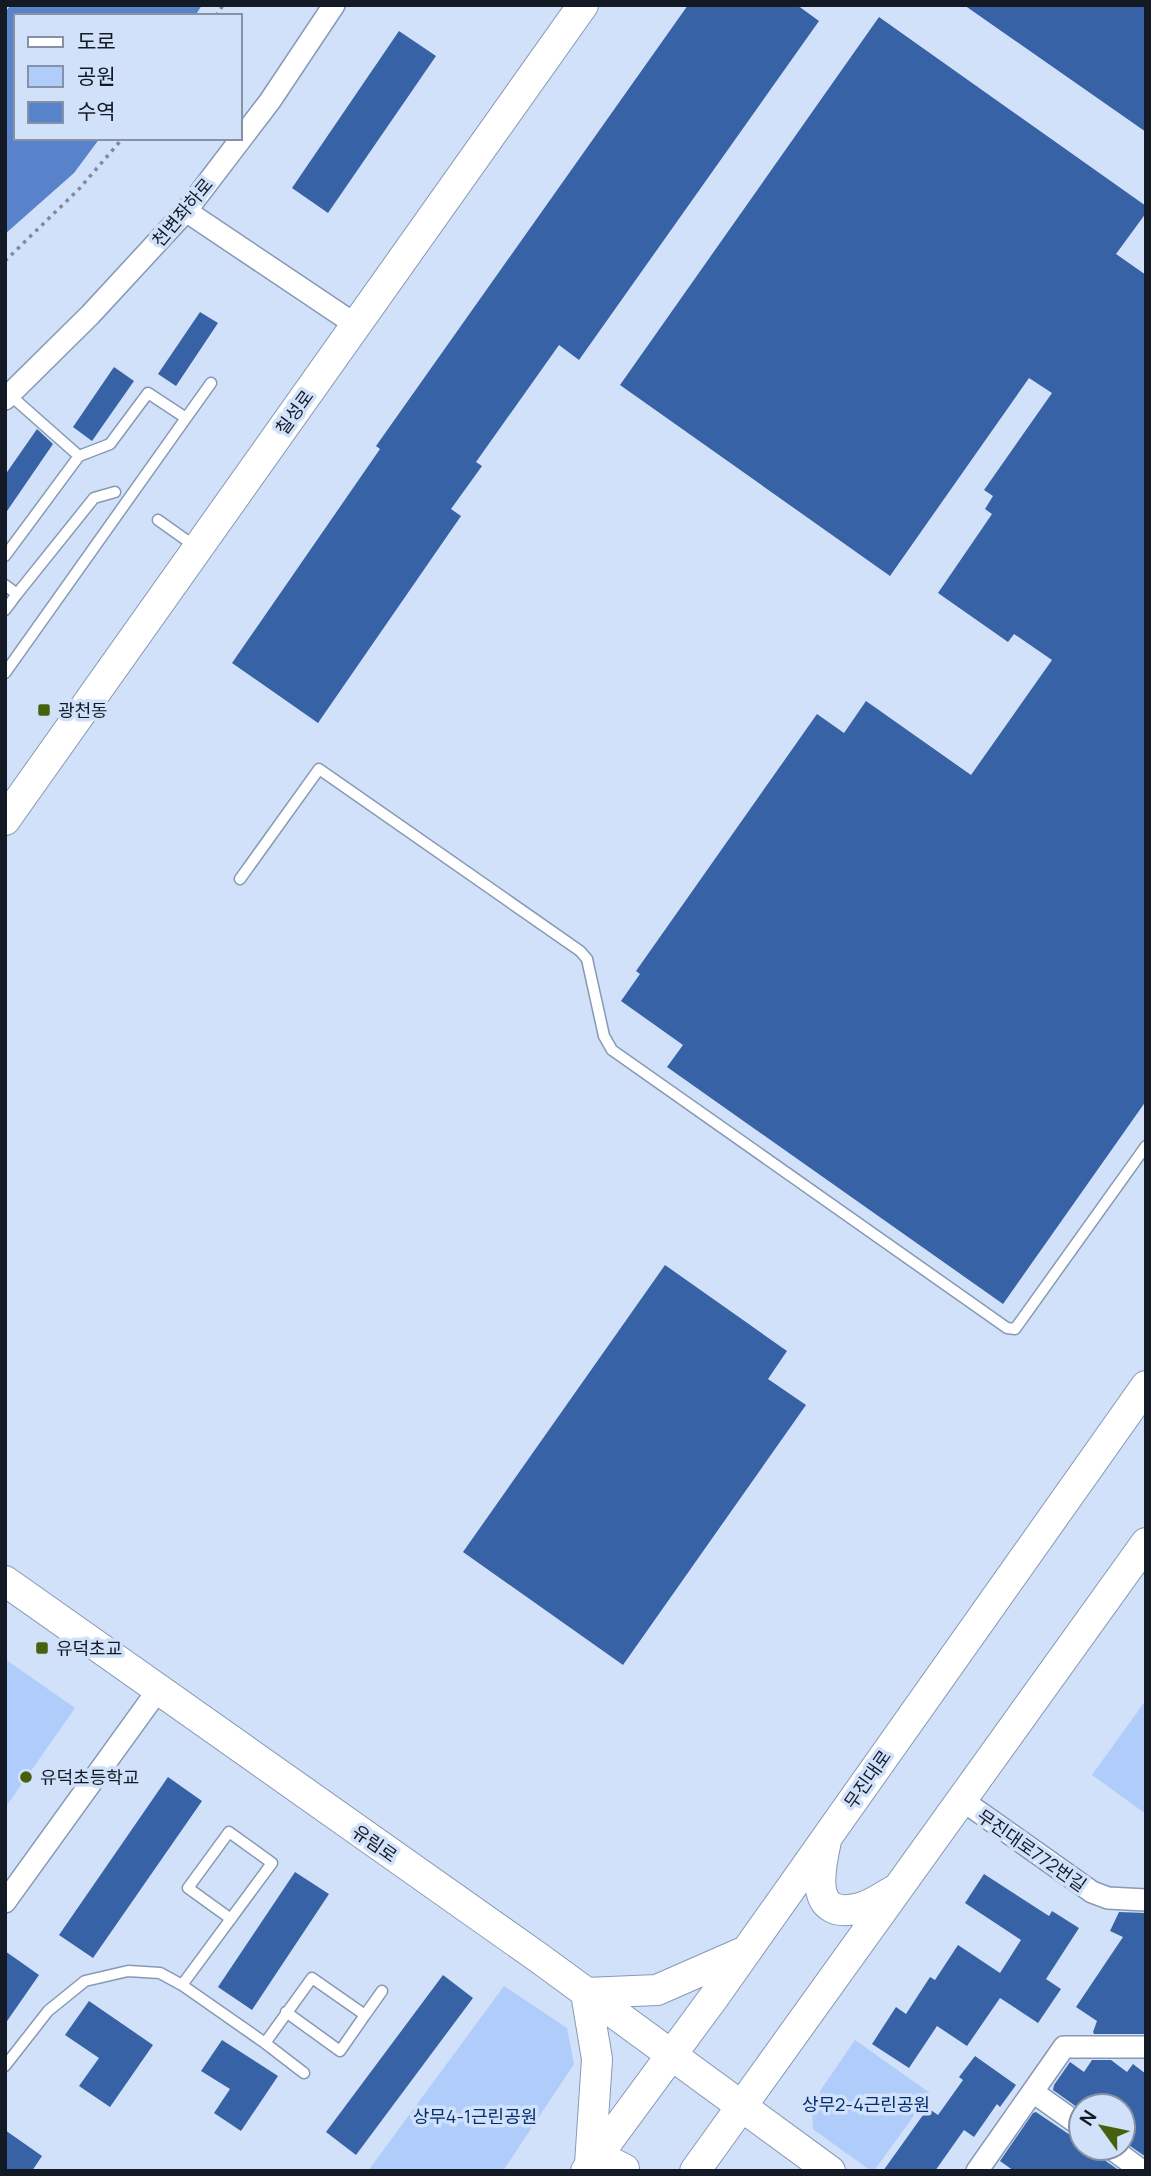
<svg xmlns="http://www.w3.org/2000/svg" width="1151" height="2176" font-family="Manrope,'Noto Sans KR',sans-serif">
  <style>
    .green { fill: #afccfb }
    .water { fill: #5883cb }
    .building { fill: #3862a6 }
    .lines { fill: none; stroke-linecap: round; stroke-linejoin: round }
    .lane-casing { stroke: #8799b6; stroke-width: 13 }
    .street-casing { stroke: #8799b6; stroke-width: 24 }
    .secondary-casing { stroke: #8799b6; stroke-width: 32 }
    .path { stroke: #7e8a9d; stroke-width: 3.5; stroke-dasharray: 3.5 5; stroke-linecap: butt }
    .lane { stroke: #fff; stroke-width: 10 }
    .street { stroke: #fff; stroke-width: 21 }
    .secondary { stroke: #fff; stroke-width: 30 }
    .poi-dot { fill: #47600e; stroke: #d1e1fa; stroke-width: 2.5 }
    .labels { text-anchor: middle; dominant-baseline: central; stroke-width: 7; stroke-linejoin: round; paint-order: stroke }
    .street-label { font-size: 18px; fill: #131a25; stroke: #d1e1fa }
    .poi-label { font-size: 18px; fill: #131a25; stroke: #d1e1fa; text-anchor: start }
    .park-label { font-size: 18px; fill: #042d6d; stroke: #d1e1fa }
  </style>
  <rect width="100%" height="100%" fill="#d1e1fa"/>
  <!-- green -->
  <path class="green" d="M5,1659L75,1708L5,1808Z
    M1146,1700V1814L1092,1775Z
    M504,1986L567,2028L574,2064L503,2171H368Z
    M855,2040L930,2093L874,2171H871L813,2129L812,2109L822,2088Z"/>
  <!-- water -->
  <path class="water" d="M11,5H202L195,16H16V138H100L74,173L5,234V12Z"/>
  <!-- building -->
  <path class="building" d="M688,5H797L819,21L579,360L559,345L476,462L482,466L451,509L461,516L318,723L232,663L380,449L376,446Z
    M964,5H1146V132Z
    M879,17L1146,206V213L1116,254L1146,275V1101L1003,1304L667,1067L683,1045L621,1001L640,974L636,971L817,714L844,733L866,701L971,775L1052,660L1014,634L1008,642L938,593L992,514L985,509L993,496L984,490L1052,393L1029,378L890,576L620,385Z
    M399,31L436,56L328,213L292,188Z
    M200,312L218,323L176,386L158,374Z
    M114,367L134,381L92,441L73,427Z
    M37,429L53,444L5,514V475Z
    M665,1265L787,1351L768,1379L806,1405L623,1665L463,1552Z
    M168,1777L202,1801L93,1958L59,1935Z
    M295,1872L329,1894L252,2010L218,1987Z
    M984,1874L1049,1916L1052,1911L1079,1928L1046,1979L1061,1989L1038,2023L1000,1998L967,2046L937,2026L909,2068L872,2044L896,2007L906,2014L930,1977L935,1980L958,1945L1000,1973L1021,1940L965,1903Z
    M1119,1912L1146,1913V2034H1094L1093,2032L1097,2021L1076,2007L1123,1937L1110,1931Z
    M5,1951L39,1975L5,2024Z
    M443,1975L473,1998L356,2155L326,2132Z
    M89,2001L153,2045L110,2107L79,2086L99,2058L65,2035Z
    M222,2040L278,2076L241,2131L214,2113L230,2089L201,2071Z
    M975,2056L1016,2085L1000,2107L997,2104L974,2137L964,2130L935,2171H883L928,2108L938,2115L963,2080L959,2077Z
    M1092,2060H1111L1127,2072L1133,2064L1146,2074V2157L1123,2141V2106H1081V2110L1053,2090L1054,2085L1070,2062L1084,2072Z
    M1036,2112L1073,2137L1081,2139V2148H1095L1098,2151L1103,2159L1120,2171H1014L1000,2161L1033,2113Z
    M5,2130L42,2156L32,2171H5Z"/>
  <g class="lines">
    <!-- lane casing -->
    <g class="lane-casing">
      <path id="lane" d="M10,395L79,456
        M186,418L211,383
        M158,520L196,547
        M5,556L79,456L110,444L148,393L186,418L5,673
        M5,585L17,594L5,610
        M17,594L94,498L115,492
        M240,879L319,769L580,951L587,959L604,1036L612,1050L1007,1328L1015,1329L1146,1146
        M182,1985L272,1863L229,1832L188,1888L231,1919
        M365,2015L382,1991
        M265,2043L312,1978L365,2015L340,2051L286,2012
        M5,2066L48,2011L85,1981L128,1971L160,1973L182,1985L265,2043L304,2073"/>
    </g>
    <!-- street casing -->
    <g class="street-casing">
      <path id="street" d="M186,211L356,325
        M5,399L90,315L186,211L270,101L334,5
        M962,1800L1092,1892L1108,1898L1146,1900
        M5,1902L158,1690
        M1033,2092L1081,2126
        M1111,2148L1142,2171
        M977,2171L1064,2047H1146"/>
    </g>
    <!-- secondary casing -->
    <g class="secondary-casing">
      <path id="secondary" d="M5,820L583,5
        M5,1581L539,1958L830,2171
        M826,1841C819,1872 809,1921 860,1908C872,1905 884,1896 895,1890
        M586,1993L597,2059L590,2164
        M586,1993L657,1990L746,1951
        M590,2164H614L624,2169V2171
        M586,2171L714,1997L1146,1386
        M695,2171L1146,1543"/>
    </g>
    <!-- path -->
    <path class="path" d="M216,16L223,5
      M5,261L79,189L123,138"/>
    <!-- lane -->
    <use href="#lane" class="lane"/>
    <!-- street -->
    <use href="#street" class="street"/>
    <!-- secondary -->
    <use href="#secondary" class="secondary"/>
  </g>
  <!-- markers -->
  <g class="poi-dot">
    <rect x="37" y="703" width="14" height="14" rx="3.5"/>
    <rect x="35" y="1641" width="14" height="14" rx="3.5"/>
    <circle cx="26" cy="1777" r="7"/>
  </g>
  <g class="labels">
    <!-- street labels -->
    <g class="street-label">
      <text transform="translate(182 212) rotate(-50)">천변좌하로</text>
      <text transform="translate(294 412) rotate(-54)">칠성로</text>
      <text transform="translate(867 1779) rotate(-55)">무진대로</text>
      <text transform="translate(375 1843) rotate(35)">유림로</text>
      <text transform="translate(1032 1850) rotate(35)">무진대로772번길</text>
    </g>
    <!-- poi labels -->
    <g class="poi-label">
      <text x="58" y="710">광천동</text>
      <text x="56" y="1648">유덕초교</text>
      <text x="40" y="1777">유덕초등학교</text>
    </g>
    <!-- park labels -->
    <g class="park-label">
      <text x="866" y="2104">상무2-4근린공원</text>
      <text x="475" y="2116">상무4-1근린공원</text>
    </g>
  </g>
  <!-- border -->
  <rect width="1151" height="2176" fill="none" stroke="#131a25" stroke-width="14"/>
  <!-- legend -->
  <rect x="14" y="14" width="228" height="126" fill="#d1e1fa" stroke="#8591a5" stroke-width="2"/>
  <rect x="28" y="37" width="35" height="10" fill="#ffffff" stroke="#8591a5" stroke-width="2"/>
  <text x="77" y="49" font-size="21" fill="#131a25">도로</text>
  <rect x="28" y="66" width="35" height="21" fill="#afccfb" stroke="#8591a5" stroke-width="2"/>
  <text x="77" y="84" font-size="21" fill="#131a25">공원</text>
  <rect x="28" y="102" width="35" height="21" fill="#5883cb" stroke="#8591a5" stroke-width="2"/>
  <text x="77" y="119" font-size="21" fill="#131a25">수역</text>
  <!-- north arrow -->
  <g transform="translate(1102 2127) rotate(303)"><circle r="33" fill="#d1e1fa" stroke="#8591a5" stroke-width="2"/>
  <path d="M0-5L12 26L0 18L-12 26Z" fill="#47600e"/>
  <text y="-10" font-size="19" font-weight="bold" text-anchor="middle" fill="#131a25">N</text>
  </g>
</svg>
